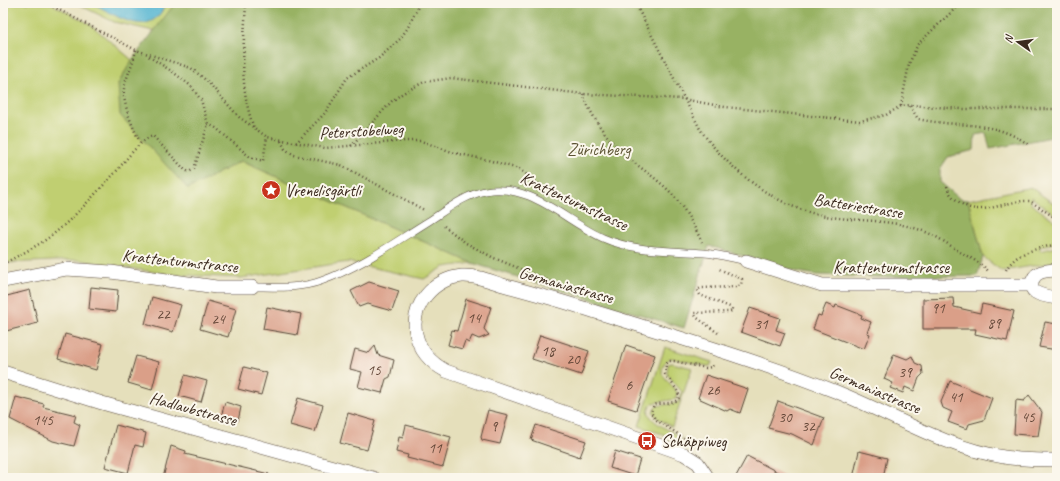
<svg xmlns="http://www.w3.org/2000/svg" width="1060" height="481" font-family="Caveat,sans-serif">
  <style>
    .green { fill: #c0cf71; stroke: #7e7c48 }
    .forest { fill: #98b263; stroke: #6a6e40 }
    .water { fill: #54b5d2; stroke: #487078 }
    .building { fill: #da9f88 }
    .lines { fill: none; stroke-linecap: round; stroke-linejoin: round }
    .service-casing { stroke: #544536; stroke-width: 8 }
    .minor-casing { stroke: #544536; stroke-width: 14 }
    .path { stroke: #544536; stroke-width: 2.5; stroke-dasharray: 1 3; stroke-linecap: butt }
    .service { stroke: #fff; stroke-width: 7 }
    .minor { stroke: #fff; stroke-width: 13 }
    .labels { text-anchor: middle; dominant-baseline: central; stroke-width: 4; stroke-linejoin: round; paint-order: stroke }
    .number-label { font-size: 15px; fill: #634738 }
    .street-label { font-size: 17px; fill: #3b2a1e; stroke: #fbf7ec }
    .park-label { font-size: 17px; fill: #5c5333; stroke: #fbf7ec }
    .poi-label { font-size: 17px; fill: #3b2a1e; stroke: #fbf7ec; text-anchor: start }
  </style>
  <rect width="100%" height="100%" fill="#fbf7ec"/>
  <filter id="ink" filterUnits="userSpaceOnUse"><feTurbulence type="fractalNoise" baseFrequency=".025" numOctaves="2"/><feDisplacementMap in="SourceGraphic" scale="8" xChannelSelector="R" yChannelSelector="G"/><feConvolveMatrix kernelMatrix="1 2 1 2 8 2 1 2 1" color-interpolation-filters="sRGB"/></filter>
  <filter id="wash" filterUnits="userSpaceOnUse"><feTurbulence type="fractalNoise" baseFrequency=".012" numOctaves="4" result="noise"/><feDisplacementMap in="SourceGraphic" scale="16" xChannelSelector="R" yChannelSelector="G"/><feGaussianBlur stdDeviation="0.9" result="paint"/><feColorMatrix in="noise" values="0 0 0 0 0 0 0 0 0 0 0 0 0 0 0 0 0 1.4 0 .05"/><feComposite in="paint" operator="in"/></filter>
  <g filter="url(#wash)">
    <rect width="100%" height="100%" fill="#e5dfbb"/>
    <!-- green -->
    <path class="green" d="M3,3H50L90,24L132,60L118,84L188,188L241,161L472,263L444,267L424,279L348,262L241,278L167,274L79,260L3,263Z
      M75,3H182L162,33L114,22Z
      M1027,188L1033,189L1057,206V216L1031,197V204L1057,222V242L1040,247V251L1057,247V262L1002,271L983,257L968,200Z
      M665,347L712,362L710,366H707L671,358C664,361 662,366 662,374L677,392L676,399L653,403C636,418 672,430 681,438L680,440L639,426Z
      M672,363L692,368L672,427L657,418L653,412L656,406L677,403L680,400L682,392L667,374L668,364Z"/>
    <!-- forest -->
    <path class="forest" d="M172,3H1057V136L990,149L986,133L975,135L974,150L948,157L940,169V182L960,199L968,200L983,257L977,276L882,277L817,275L799,272L709,246L684,328L472,263L241,161L188,189L120,115L118,84L132,60L173,6Z"/>
    <!-- water -->
    <path class="water" d="M92,3H166C150,42 116,15 92,3Z"/>
    <g id="blocks">
      <!-- building -->
      <path class="building" d="M369,282L399,291L392,311L367,304L359,307L351,291Z
        M91,287L118,290L116,312L89,309Z
        M30,290L38,323L6,331L3,318V297Z
        M152,297L181,305L173,332L145,324Z
        M953,298L954,307L980,313L982,304L1014,311L1007,341L975,334L976,329H923V299Z
        M466,299L491,307L484,329L489,335L479,339L472,336L469,343L465,341L462,349L448,345L452,330L457,331Z
        M208,301L236,309L228,337L200,329Z
        M826,304L835,308L836,305L862,315L861,318L871,322L867,333L870,334L864,349L813,329L818,315L821,316Z
        M267,307L301,314L297,335L263,329Z
        M750,308L780,318L776,330L785,333L780,346L741,332Z
        M1045,322L1057,324V350L1039,347Z
        M65,334L103,344L96,370L58,359Z
        M540,335L589,351L581,375L532,359Z
        M626,345L655,355L636,410L608,401Z
        M375,346L378,355L394,360L390,377L386,379L382,393L358,387L362,372L350,369L355,349L369,353Z
        M894,354L907,359L912,356L915,363L922,366L923,374L919,378L914,391L905,387L903,393L890,388L893,383L884,379Z
        M136,356L159,362L152,390L128,383Z
        M244,367L267,373L261,395L238,389Z
        M185,375L207,381L201,402L179,396Z
        M706,375L748,389L740,413L730,409L727,411L698,398Z
        M950,381L992,398L984,420L969,424L967,429L948,422L952,412L943,408L941,402Z
        M1029,395L1042,412L1038,436L1014,434L1016,400L1024,401Z
        M16,397L44,404L43,407L76,415L74,422L80,425L74,446L53,441L10,419Z
        M298,398L323,405L315,432L290,425Z
        M778,401L824,418L814,445L792,434L768,428Z
        M225,402L241,407L238,421L221,417Z
        M488,410L508,415L500,444L482,440L481,437Z
        M348,413L375,421L367,450L340,443Z
        M116,425L146,433L143,447L135,445L128,473L105,467Z
        M406,425L451,437L443,467L407,458L408,455L396,452L399,437L403,438Z
        M536,425L586,441L580,457L531,440Z
        M171,446L186,451L185,454L269,474L268,478H163Z
        M615,451L640,459L635,476L610,468Z
        M859,451L887,458L883,478H853Z
        M747,456L789,478H735Z"/>
    </g>
  </g>
  <g filter="url(#ink)">
    <use href="#blocks" fill-opacity="0" stroke="#544536" stroke-width="1"/>
    <g class="lines">
      <!-- service casing -->
      <g class="service-casing">
        <path id="service" d="M252,287C274,287 299,289 321,281C359,268 395,242 429,221C446,210 465,195 485,191C530,182 565,221 603,238C635,252 670,250 704,253C718,254 732,258 746,261"/>
      </g>
      <!-- minor casing -->
      <g class="minor-casing">
        <path id="minor" d="M746,261L822,285H1032
          M1057,270C1047,271 1033,270 1032,284C1031,287 1032,290 1035,292C1041,296 1050,297 1057,298
          M3,281L66,269L111,272L216,287H252
          M3,372L102,403L373,478
          M708,478L698,463L684,454L446,371C431,363 420,352 416,334C410,305 434,279 462,276C476,275 490,281 503,285C529,292 555,299 580,307C666,334 754,359 837,392C892,414 945,448 1004,457C1021,460 1039,460 1057,460"/>
      </g>
      <!-- path -->
      <path class="path" d="M46,3L136,50L191,68L207,81L239,117L267,137L325,148L405,141H421L455,153L488,160L519,169L550,192
        M246,3C244,46 238,86 254,128
        M635,3L700,129C724,165 770,202 812,213C848,223 888,217 923,231C937,236 948,244 960,252C969,257 981,263 988,271
        M136,50C133,64 126,77 124,89C122,102 134,131 140,142
        M583,94C593,121 612,146 636,164C649,174 662,183 673,195C685,209 694,226 702,242
        M901,106L909,64L918,44L961,3
        M910,106L918,119C958,128 992,119 1028,144
        M208,124L216,128L250,157L263,161L267,137
        M281,141L285,149L294,155L341,165L424,210
        M296,143L325,113L347,78L379,58L400,39L407,29L420,3
        M351,146L392,101L403,93L424,82L451,78L583,94L683,99L725,107L860,121L886,115L901,106L910,105L962,109H1057
        M947,186C949,193 952,197 958,201C980,220 1005,199 1030,201L1057,219
        M444,226L466,243L494,258L552,282
        M3,264C19,255 36,247 51,236C74,218 94,195 114,174C124,163 140,139 153,136L185,170L189,172L194,169L208,124L201,100L191,86L173,72L148,56
        M1006,270C1016,251 1038,249 1057,244
        M718,333L696,317L694,313L730,312L733,310L730,307L700,295L697,290L701,288L736,287L741,285L742,279L719,269
        M684,438L655,419L651,412L654,405C660,403 667,404 673,402C689,397 668,381 665,374L666,364L669,361H674L706,368L712,367L714,363"/>
      <!-- service -->
      <use href="#service" class="service"/>
      <!-- minor -->
      <use href="#minor" class="minor"/>
    </g>
  </g>
  <!-- icons -->
  <defs>
    <g id="sight-disc" transform="scale(1)"><circle r="9.5" fill="#c8321e" stroke="#fbf7ec"/><path d="M0-6L1.8-2.2L6-1.7L2.9 1.2L3.7 5.4L0 3.3L-3.7 5.4L-2.9 1.2L-6-1.7L-1.8-2.2Z" fill="#fff"/></g>
    <g id="bus-disc" transform="scale(1)"><circle r="9.5" fill="#c8321e" stroke="#fbf7ec"/><path d="M-5-6H5V4H4V6H2V4H-2V6H-4V4H-5ZM-3.5-4V0h7V-4ZM-3.5 1.2v1.5H-2V1.2ZM2 1.2v1.5H3.5V1.2Z" fill="#fff"/></g>
  </defs>
  <g fill-rule="evenodd">
    <use href="#sight-disc" x="271" y="190"/>
    <use href="#bus-disc" x="647" y="441"/>
  </g>
  <g class="labels">
    <!-- number labels -->
    <g class="number-label">
      <text x="938" y="308">91</text>
      <text x="163" y="314">22</text>
      <text x="474" y="318">14</text>
      <text x="218" y="319">24</text>
      <text x="994" y="323">89</text>
      <text x="761" y="324">31</text>
      <text x="548" y="351">18</text>
      <text x="573" y="359">20</text>
      <text x="374" y="370">15</text>
      <text x="905" y="372">39</text>
      <text x="629" y="385">6</text>
      <text x="713" y="390">26</text>
      <text x="956" y="397">41</text>
      <text x="785" y="417">30</text>
      <text x="1028" y="417">45</text>
      <text x="43" y="420">145</text>
      <text x="494" y="426">9</text>
      <text x="808" y="426">32</text>
      <text x="435" y="448">11</text>
    </g>
    <!-- street labels -->
    <g class="street-label">
      <text transform="translate(361 131) rotate(-3)">Peterstobelweg</text>
      <text transform="translate(574 201) rotate(25)">Krattenturmstrasse</text>
      <text transform="translate(858 206) rotate(9)">Batteriestrasse</text>
      <text transform="translate(180 261) rotate(6)">Krattenturmstrasse</text>
      <text x="891" y="267">Krattenturmstrasse</text>
      <text transform="translate(566 285) rotate(16)">Germaniastrasse</text>
      <text transform="translate(875 390) rotate(23)">Germaniastrasse</text>
      <text transform="translate(193 409) rotate(15)">Hadlaubstrasse</text>
    </g>
    <!-- park labels -->
    <g class="park-label">
      <text x="599" y="149">Zürichberg</text>
    </g>
    <!-- poi labels -->
    <g class="poi-label">
      <text x="285" y="190">Vrenelisgärtli</text>
      <text x="661" y="441">Schäppiweg</text>
    </g>
  </g>
  <!-- margin -->
  <rect width="1060" height="481" fill="none" stroke="#fbf7ec" stroke-width="16"/>
  <!-- north arrow -->
  <g transform="translate(1018 42) rotate(284)" stroke="#fbf7ec" stroke-width="3" paint-order="stroke">
  <path d="M0-3L7 15L0 10L-7 15Z" fill="#3b2a1e"/>
  <text y="-6" font-size="11" font-weight="bold" text-anchor="middle" fill="#3b2a1e">N</text>
  </g>
</svg>
